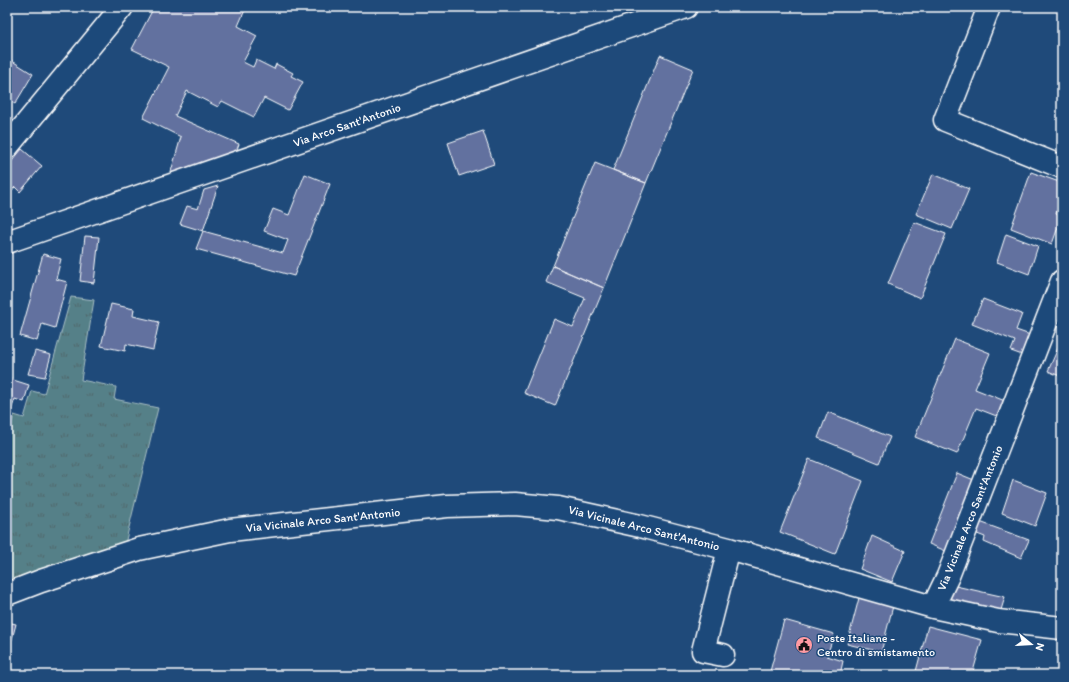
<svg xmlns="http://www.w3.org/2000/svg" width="1069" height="682" font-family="Itim,sans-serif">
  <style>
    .grass { fill: url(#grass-tufts); stroke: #aac0c4 }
    .building { fill: #62719f; stroke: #fff }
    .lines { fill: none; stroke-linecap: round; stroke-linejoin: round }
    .minor-casing { stroke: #fff; stroke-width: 25 }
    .minor { stroke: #1f4a7a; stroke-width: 22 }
    .labels { text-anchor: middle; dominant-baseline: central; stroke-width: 3; stroke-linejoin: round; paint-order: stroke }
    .street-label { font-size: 12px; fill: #fff; stroke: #1f4a7a }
    .poi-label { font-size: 12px; fill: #fff; stroke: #1f4a7a; text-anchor: start }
  </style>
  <defs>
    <pattern id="grass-tufts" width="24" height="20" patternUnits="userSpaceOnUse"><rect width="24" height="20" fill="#548088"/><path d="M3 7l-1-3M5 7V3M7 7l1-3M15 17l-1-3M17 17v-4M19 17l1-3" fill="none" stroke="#50666a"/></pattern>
  </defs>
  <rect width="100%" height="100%" fill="#1f4a7a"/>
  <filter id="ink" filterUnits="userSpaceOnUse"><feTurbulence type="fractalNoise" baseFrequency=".025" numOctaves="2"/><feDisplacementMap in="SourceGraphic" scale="8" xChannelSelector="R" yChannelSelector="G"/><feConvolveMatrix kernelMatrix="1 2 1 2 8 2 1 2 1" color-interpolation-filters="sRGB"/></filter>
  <g filter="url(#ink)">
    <!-- grass -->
    <path class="grass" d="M71,297L94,300L81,380L116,387L114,399L158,408L125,544L7,583V438L14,415L24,418L32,391L44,394Z"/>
    <!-- building -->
    <path class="building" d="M154,7H239L245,10L238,26L257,36L243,62L253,67L256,60L274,69L276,64L293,73L291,76L303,82L288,110L264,98L254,117L222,101L218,107L187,91L175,116L239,144L236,152L170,175L181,137L143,118L169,67L132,49Z
      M660,55L693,69L646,183L613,170Z
      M9,59L33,74L15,104L7,99V62Z
      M483,131L494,164L459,176L448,143Z
      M22,149L42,166L20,192L15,187L7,196V167Z
      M595,163L646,183L604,288L553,266Z
      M1031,172L1062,183V195L1056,214L1062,216L1052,244L1011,228Z
      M305,174L330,184L294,276L196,249L203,231L283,253L288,240L264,231L273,209L289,215Z
      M933,174L969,189L952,229L916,214Z
      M218,186L203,231L180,224L187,206L198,209L204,190Z
      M914,222L946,234L920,298L888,284Z
      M1006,234L1038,246L1029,274L997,262Z
      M85,236L99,237L94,283L80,281Z
      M43,254L61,259L56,279L67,282L55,328L42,324L37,341L20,336Z
      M553,266L604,288L555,406L524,393L554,319L573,327L585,298L546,282Z
      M983,299L1022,314L1016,330L1033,336L1025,356L1011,351L1015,341L972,324Z
      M111,304L134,309L133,316L159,322L153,350L126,344L125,351L101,346Z
      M955,339L990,353L975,389L1005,401L999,417L976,408L957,454L915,437Z
      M1062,339V377L1048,371Z
      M35,351L51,355L45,377L28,374Z
      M7,378L29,385L24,402L15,399L8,418H7Z
      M828,412L890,437L879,463L818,438Z
      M809,459L863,481L835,554L780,532Z
      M957,473L974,480L946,551L929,544Z
      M1013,480L1047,493L1035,526L1002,513Z
      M977,521L1029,540L1021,558L984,542L985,537L972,532Z
      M872,536L905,551L892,582L860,569Z
      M951,585L1005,597L1001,610L945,599Z
      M859,598L893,606L881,652L847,644Z
      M784,620L834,634L827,656L843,661L840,675H769Z
      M7,622L16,624L8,654H7Z
      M928,626L982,640L972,675H915Z"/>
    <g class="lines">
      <!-- minor casing -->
      <g class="minor-casing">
        <path id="minor" d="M989,7L945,120L1062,167
          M7,147L122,7
          M7,242L686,7
          M7,594L41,581L139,549L230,530L447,506L515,504L558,508L640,526L729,549L933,607L948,576L1062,281
          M933,607L998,621L1062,628
          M723,655L703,651L729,549"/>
      </g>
      <!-- minor -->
      <use href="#minor" class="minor"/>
    </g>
  </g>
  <!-- icons -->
  <defs>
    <g id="civic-disc" transform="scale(0.9)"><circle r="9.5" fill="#ff9aa2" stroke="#1f4a7a"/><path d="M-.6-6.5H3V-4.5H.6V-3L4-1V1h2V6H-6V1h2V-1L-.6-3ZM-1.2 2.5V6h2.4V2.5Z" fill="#111"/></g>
  </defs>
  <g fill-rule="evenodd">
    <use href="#civic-disc" x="804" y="645"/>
  </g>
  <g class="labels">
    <!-- street labels -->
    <g class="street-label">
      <text transform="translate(347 125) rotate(-19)">Via Arco Sant'Antonio</text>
      <text transform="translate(970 518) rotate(-68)">Via Vicinale Arco Sant'Antonio</text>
      <text transform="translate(323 520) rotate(-6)">Via Vicinale Arco Sant'Antonio</text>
      <text transform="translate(644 528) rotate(14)">Via Vicinale Arco Sant'Antonio</text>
    </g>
    <!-- poi labels -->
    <g class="poi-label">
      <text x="817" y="638">Poste Italiane -<tspan x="817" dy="14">Centro di smistamento</tspan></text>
    </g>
  </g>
  <!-- margin -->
  <rect width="1069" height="682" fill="none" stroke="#1f4a7a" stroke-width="24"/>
  <rect x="12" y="12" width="1045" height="658" fill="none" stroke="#fff" stroke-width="1.5" filter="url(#ink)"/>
  <!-- north arrow -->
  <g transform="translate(1031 644) rotate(108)" stroke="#1f4a7a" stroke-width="3" paint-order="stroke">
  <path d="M0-3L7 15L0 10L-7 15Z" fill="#ffffff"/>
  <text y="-6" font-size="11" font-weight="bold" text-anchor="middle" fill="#ffffff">N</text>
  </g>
</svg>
